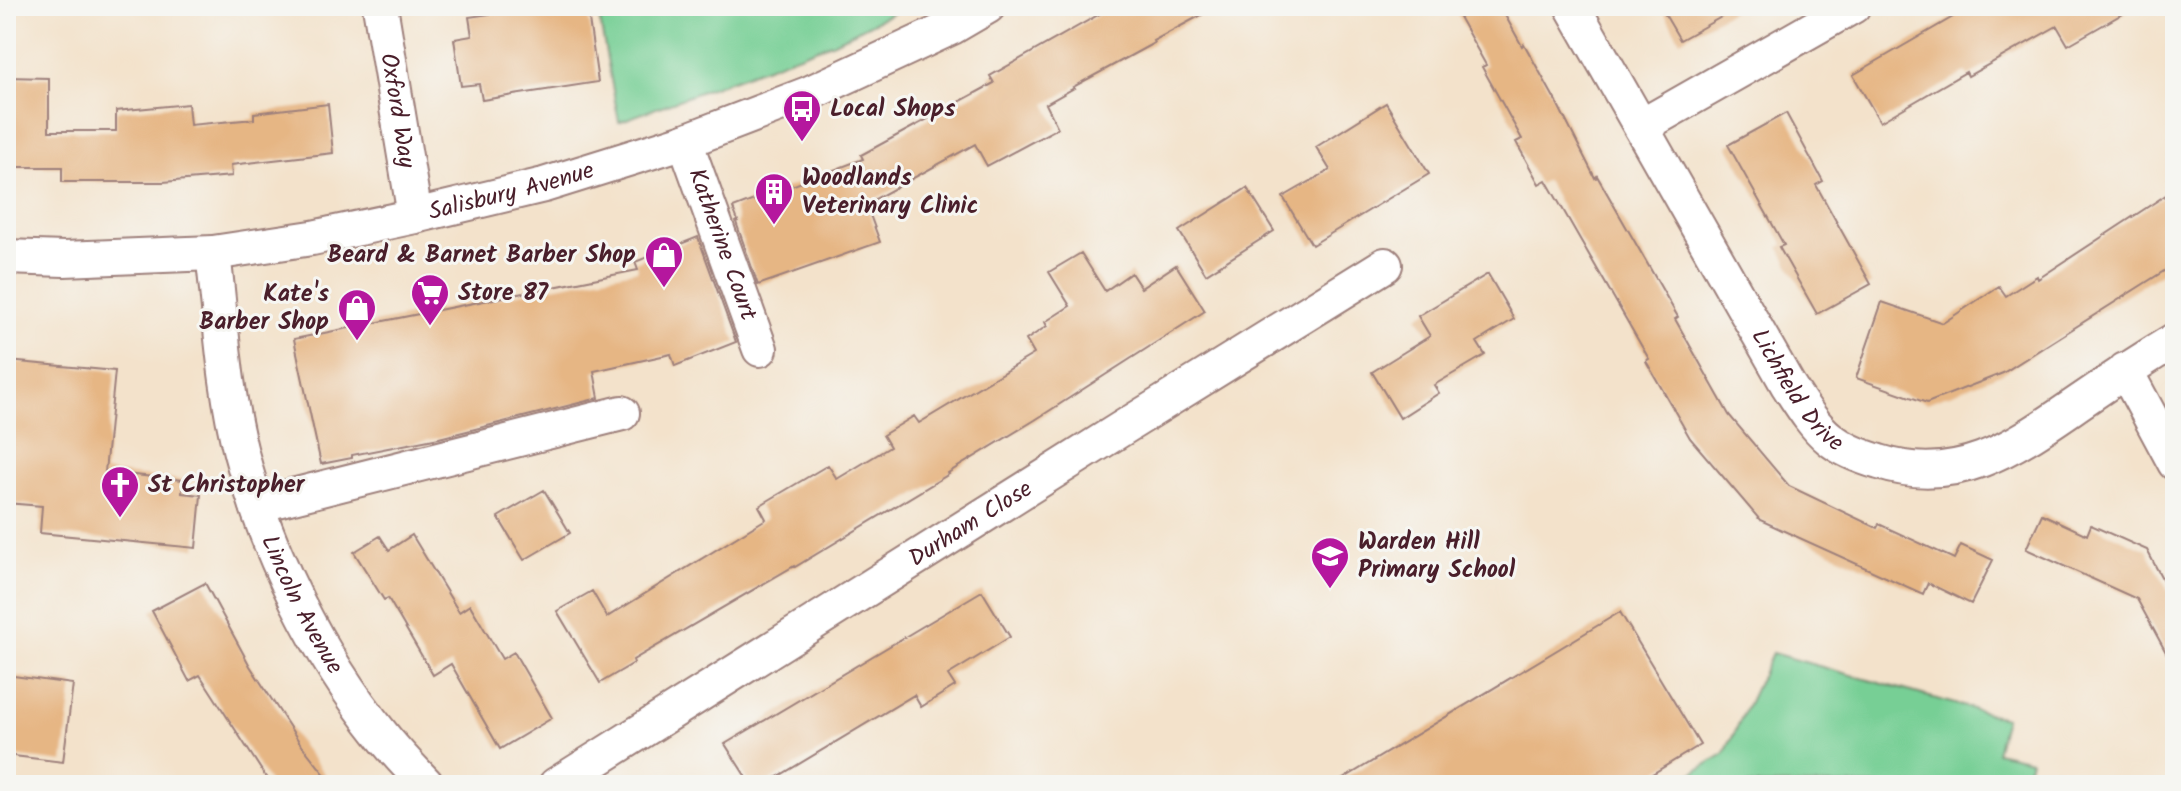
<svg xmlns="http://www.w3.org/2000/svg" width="2181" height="791" font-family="Kalam,sans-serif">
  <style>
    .green { fill: #77cf95; stroke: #607760; stroke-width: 2 }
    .building { fill: #e6b684 }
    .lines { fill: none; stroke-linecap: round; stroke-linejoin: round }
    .minor-casing { stroke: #9e807b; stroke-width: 38 }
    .minor { stroke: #fff; stroke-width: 34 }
    .labels { text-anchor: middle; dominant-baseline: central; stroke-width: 6; stroke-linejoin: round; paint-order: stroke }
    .poi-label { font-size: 24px; font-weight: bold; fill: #4a1f2b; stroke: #f6f6f2; text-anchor: start }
    .street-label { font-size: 24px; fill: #4a1f2b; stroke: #f6f6f2 }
  </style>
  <rect width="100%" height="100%" fill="#f6f6f2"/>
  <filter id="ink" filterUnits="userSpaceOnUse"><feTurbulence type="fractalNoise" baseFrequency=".0125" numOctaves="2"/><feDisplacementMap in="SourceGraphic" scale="16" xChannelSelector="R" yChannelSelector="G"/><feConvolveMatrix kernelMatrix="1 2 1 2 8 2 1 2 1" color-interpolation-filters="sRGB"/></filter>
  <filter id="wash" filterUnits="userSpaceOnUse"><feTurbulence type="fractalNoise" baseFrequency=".006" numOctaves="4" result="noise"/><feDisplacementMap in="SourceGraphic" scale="32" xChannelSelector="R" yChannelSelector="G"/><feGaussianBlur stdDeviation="1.8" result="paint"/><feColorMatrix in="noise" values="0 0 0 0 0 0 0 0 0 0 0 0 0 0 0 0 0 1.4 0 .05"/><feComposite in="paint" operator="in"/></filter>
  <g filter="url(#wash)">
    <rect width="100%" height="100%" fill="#f3e2cb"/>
    <!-- green -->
    <path class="green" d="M597,6H906L834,42L619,122Z
      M1772,653L2005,718L1996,752L2031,760L2023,785H1674L1725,753Z"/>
    <g id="blocks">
      <!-- building -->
      <path class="building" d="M542,6H587L598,82L482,100L479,84L461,86L454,39L472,36L469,17Z
        M1114,6H1218L1153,41L1154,43L1073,87L1074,88L1046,104L1058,128L987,166L975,144L866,204L880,242L758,285L736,222L738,221L733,208L863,159L861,155L994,83L990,76Z
        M1453,6H1500L1522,46L1524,44L1558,105L1595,178L1597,176L1678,317L1675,319L1729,415L1789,486L1877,528L1879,524L1954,559L1961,545L1993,560L1971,604L1928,583L1923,594L1760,520L1690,438L1646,361L1649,359L1546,180L1539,184L1516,142L1522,139L1482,67L1486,65Z
        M1660,6H1741L1680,40Z
        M1972,6H2136L2068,45L2057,26L1968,76L1966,72L1880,122L1853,75Z
        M6,77L49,78V131H116V111L188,104L190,125L254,119V113L328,104L333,153L231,165L232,176L163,182H62V167H6Z
        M1386,103L1429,174L1312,245L1283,197L1330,170L1316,147Z
        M1786,113L1823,181L1816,185L1871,284L1817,314L1779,247L1784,245L1728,145Z
        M1247,188L1274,231L1206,274L1179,231Z
        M2175,189V264L2003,373L1927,403L1856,378L1882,302L1943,323L1999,286L2006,296L2037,276L2038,279Z
        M698,237L736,342L675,366L671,354L594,371L599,398L439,438L352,455V458L321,464L294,339L638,270L635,262Z
        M1081,253L1105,291L1131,273L1141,288L1176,265L1205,311L1035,420L948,473L949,474L795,567L794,566L633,660L634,663L600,683L557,611L592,591L607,617L766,519L759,506L828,465L837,479L890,447L883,435L914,416L919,423L1034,354L1026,340L1047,326L1045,322L1070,306L1049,272Z
        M1488,274L1514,319L1477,342L1485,355L1434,385L1439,393L1400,418L1372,372L1430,336L1418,316Z
        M8,361L115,371L105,472L183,480L182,493L201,495L196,548L40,533L42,506L6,503V387Z
        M544,490L570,533L524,560L498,517Z
        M2042,514L2087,535L2091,525L2147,550L2175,603V669L2137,599L2026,549Z
        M412,535L459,612L470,605L502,659L514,652L552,718L500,749L451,664L433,675L388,598L384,600L354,552L380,536L389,550Z
        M205,583L250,666L300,743L333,785H271L200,675L189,681L152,611Z
        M982,591L1010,637L948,675L955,686L921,707L914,695L764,785H751L725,744Z
        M1620,612L1700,745L1634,785H1333Z
        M6,675L73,684L63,762L6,755Z"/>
    </g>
  </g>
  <g filter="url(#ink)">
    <use href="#blocks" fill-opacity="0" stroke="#9e807b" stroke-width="2"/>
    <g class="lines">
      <!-- minor casing -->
      <g class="minor-casing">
        <g id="minor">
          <path id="s1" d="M380,6L415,216"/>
          <path id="s2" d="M1572,6L1788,385C1800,403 1813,425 1829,438C1843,450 1862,457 1879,462C1963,489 2022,441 2087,397C2116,377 2145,358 2175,340"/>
          <path d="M1642,126L1853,6"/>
          <path id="s3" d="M685,141L760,349"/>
          <path id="s4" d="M213,253C221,319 224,388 241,453C266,551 318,656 382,735C396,753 412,769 427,785"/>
          <path id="s5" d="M6,257L64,259L213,253L312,238L415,216L544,185L685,141L808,94L952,27L988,6"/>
          <path d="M2125,370L2175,463"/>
          <path d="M257,505L622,413"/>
          <path id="s6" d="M556,785L1121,429L1385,265"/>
        </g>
      </g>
      <!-- minor -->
      <use href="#minor" class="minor"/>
    </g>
  </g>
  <!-- icons -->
  <defs>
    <g id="bus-pin" transform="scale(2)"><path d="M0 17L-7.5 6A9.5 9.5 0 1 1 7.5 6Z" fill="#b5179e" stroke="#f6f6f2"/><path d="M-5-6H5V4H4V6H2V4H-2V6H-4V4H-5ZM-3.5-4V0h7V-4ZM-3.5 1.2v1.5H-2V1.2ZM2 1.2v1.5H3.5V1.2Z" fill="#fff"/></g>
    <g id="building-pin" transform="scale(2)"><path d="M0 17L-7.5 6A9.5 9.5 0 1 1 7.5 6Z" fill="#b5179e" stroke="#f6f6f2"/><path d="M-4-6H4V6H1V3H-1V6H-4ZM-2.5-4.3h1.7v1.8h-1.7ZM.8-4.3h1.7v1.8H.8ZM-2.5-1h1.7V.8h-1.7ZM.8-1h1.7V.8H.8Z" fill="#fff"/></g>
    <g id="shop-pin" transform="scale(2)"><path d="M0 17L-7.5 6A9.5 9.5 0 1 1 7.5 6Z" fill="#b5179e" stroke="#f6f6f2"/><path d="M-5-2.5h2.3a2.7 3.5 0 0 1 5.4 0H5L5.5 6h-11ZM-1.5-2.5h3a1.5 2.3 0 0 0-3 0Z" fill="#fff"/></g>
    <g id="supermarket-pin" transform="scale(2)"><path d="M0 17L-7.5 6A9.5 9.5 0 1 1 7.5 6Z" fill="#b5179e" stroke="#f6f6f2"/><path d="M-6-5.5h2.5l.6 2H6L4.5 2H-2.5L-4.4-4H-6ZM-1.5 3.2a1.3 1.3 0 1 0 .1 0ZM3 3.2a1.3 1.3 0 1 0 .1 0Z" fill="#fff"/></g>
    <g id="church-pin" transform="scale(2)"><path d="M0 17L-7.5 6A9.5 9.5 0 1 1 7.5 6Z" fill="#b5179e" stroke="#f6f6f2"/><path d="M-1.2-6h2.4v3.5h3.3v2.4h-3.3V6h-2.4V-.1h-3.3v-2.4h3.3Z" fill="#fff"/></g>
    <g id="school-pin" transform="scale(2)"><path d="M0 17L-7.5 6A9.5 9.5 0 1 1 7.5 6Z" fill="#b5179e" stroke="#f6f6f2"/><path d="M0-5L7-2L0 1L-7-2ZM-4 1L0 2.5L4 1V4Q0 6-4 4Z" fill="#fff"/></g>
  </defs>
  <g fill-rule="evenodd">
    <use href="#bus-pin" x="802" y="109"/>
    <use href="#building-pin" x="774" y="192"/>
    <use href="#shop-pin" x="664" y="255"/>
    <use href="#supermarket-pin" x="430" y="293"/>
    <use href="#shop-pin" x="357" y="308"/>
    <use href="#church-pin" x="120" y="485"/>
    <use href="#school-pin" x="1330" y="556"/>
  </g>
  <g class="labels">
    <!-- poi labels -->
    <g class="poi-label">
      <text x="830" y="109">Local Shops</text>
      <text x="802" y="178">Woodlands<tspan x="802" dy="28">Veterinary Clinic</tspan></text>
      <text x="636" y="255" text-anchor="end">Beard &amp; Barnet Barber Shop</text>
      <text x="458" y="293">Store 87</text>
      <text x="329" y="294" text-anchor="end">Kate's<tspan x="329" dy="28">Barber Shop</tspan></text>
      <text x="148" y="485">St Christopher</text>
      <text x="1358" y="542">Warden Hill<tspan x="1358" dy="28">Primary School</tspan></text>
    </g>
    <!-- street labels -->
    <g class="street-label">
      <text stroke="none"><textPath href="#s1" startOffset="106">Oxford Way</textPath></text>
      <text stroke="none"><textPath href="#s5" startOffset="512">Salisbury Avenue</textPath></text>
      <text stroke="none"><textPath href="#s3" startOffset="110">Katherine Court</textPath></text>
      <text stroke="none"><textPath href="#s2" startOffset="446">Lichfield Drive</textPath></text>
      <text stroke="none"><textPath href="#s6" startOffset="490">Durham Close</textPath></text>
      <text stroke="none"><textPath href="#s4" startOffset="366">Lincoln Avenue</textPath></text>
    </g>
  </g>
  <!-- margin -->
  <rect width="2181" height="791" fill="none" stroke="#f6f6f2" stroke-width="32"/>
</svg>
